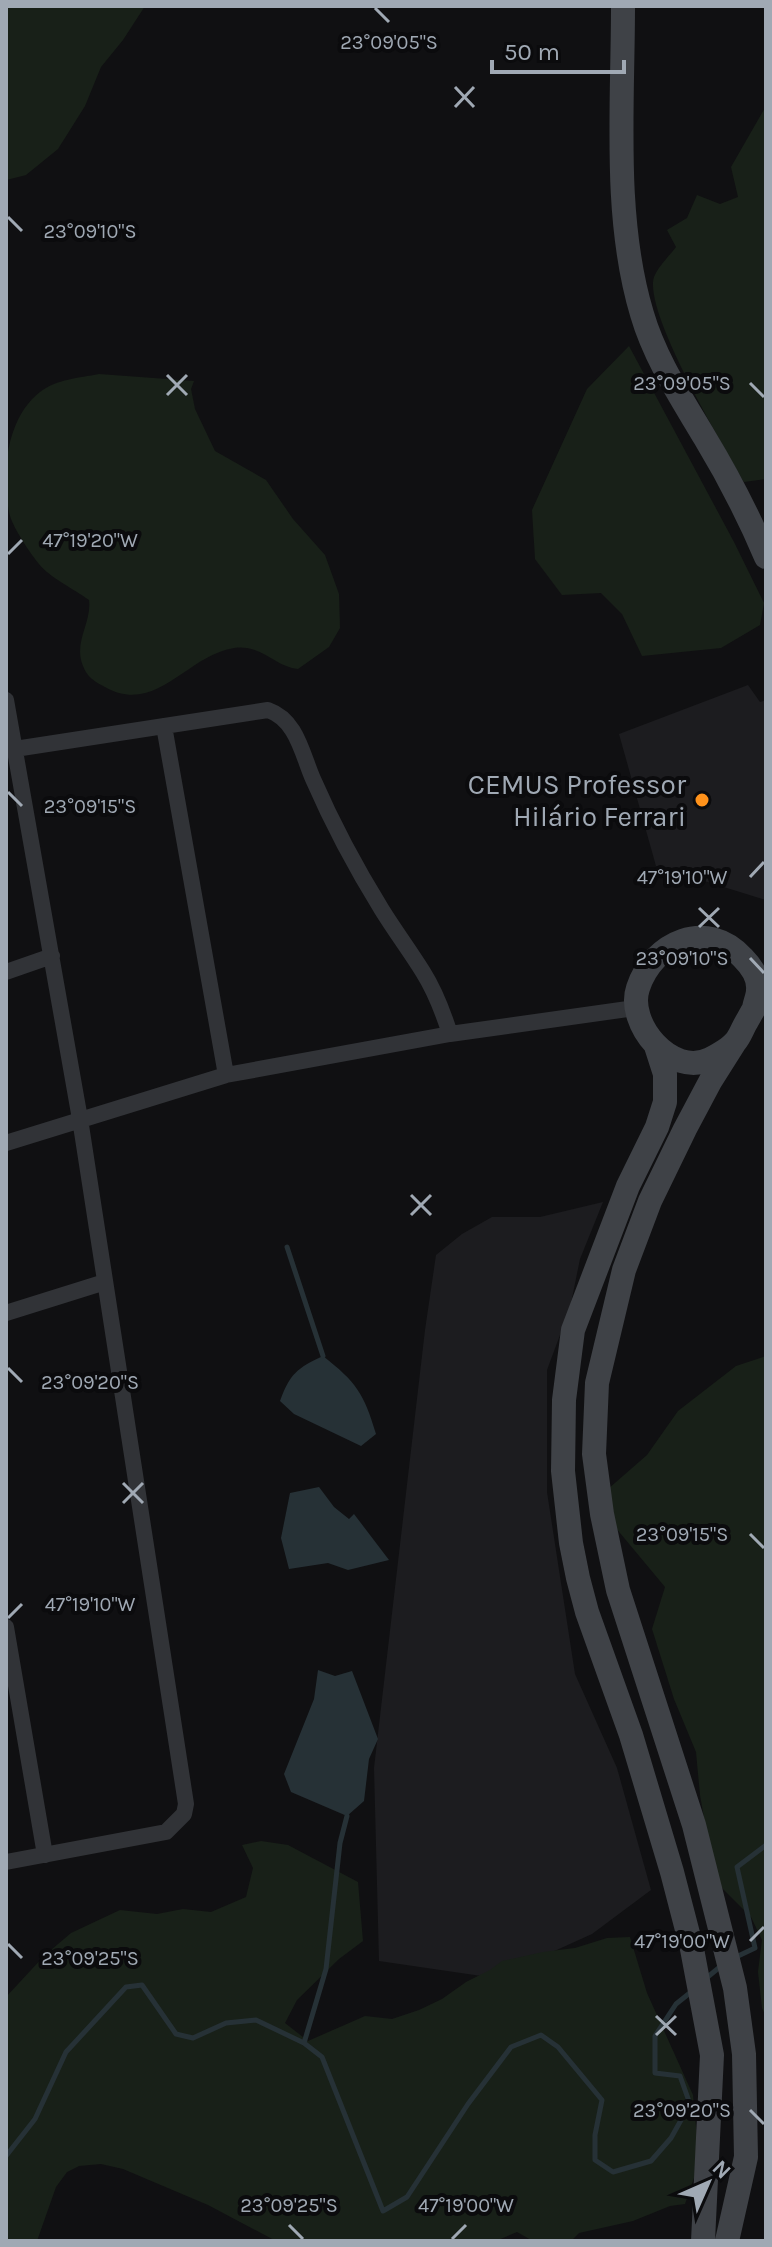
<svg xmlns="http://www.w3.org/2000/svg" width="772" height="2247" font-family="Karla,sans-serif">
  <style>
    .built { fill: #1c1c1f }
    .green { fill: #182018 }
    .water { fill: #263136 }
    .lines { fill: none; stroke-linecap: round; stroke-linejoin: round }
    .stream { stroke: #263136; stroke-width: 5 }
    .street { stroke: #313337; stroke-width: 16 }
    .secondary { stroke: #3f4247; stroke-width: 24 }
    .ticks { fill: none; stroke: #a0a9b4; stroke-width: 3 }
    .poi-dot { fill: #ff921b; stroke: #0b0b0d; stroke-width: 3 }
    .labels { text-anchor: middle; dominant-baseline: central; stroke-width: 8; stroke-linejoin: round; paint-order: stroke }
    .poi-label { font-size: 28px; fill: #a0a9b4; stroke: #0b0b0d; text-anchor: end }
    .ticks-label { font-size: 20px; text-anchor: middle; fill: #a0a9b4; stroke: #0b0b0d; stroke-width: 8; stroke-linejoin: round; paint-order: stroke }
  </style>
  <rect width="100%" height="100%" fill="#101012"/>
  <!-- built -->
  <path class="built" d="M748,685L760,702L766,700V900L656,866L619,734Z
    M603,1202L580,1259L570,1308L547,1370V1492L575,1674L617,1768L651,1890L592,1934L495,1978L379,1961L374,1768L425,1330L436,1255L462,1234L492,1217H540Z"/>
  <!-- green -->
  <path class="green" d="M6,6H145L123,40L101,67L85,106L58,149L26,175L6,180Z
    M766,106V479L744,482C724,447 643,312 654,277C658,267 669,256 676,247L667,230L687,218L697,195L720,204L738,197L731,167Z
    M629,346L734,542L764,603L760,625L721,648L642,656L622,614L601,593L562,595L535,559L532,510L587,389Z
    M99,374L194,381L191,389L195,409L215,451L266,480L293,519L325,555L339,594L340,628L329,647L298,669C275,667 262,644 234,648C187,655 156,716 105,687C95,682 87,677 83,666C73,642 92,623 89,600C74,589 49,577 39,564C30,553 14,529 10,516C0,477 6,418 40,392C57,379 79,378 99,374Z
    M766,1356V2017L762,2008L758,1972L762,1940L751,1917L715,1881L700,1795L696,1752L674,1699L652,1629L665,1587L600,1509L608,1489L647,1455L678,1411L736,1366Z
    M261,1841L288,1845L358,1882L363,1941L339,1959L297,2000L285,2023L308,2041L365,2016L392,2019L419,2010L442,1999L466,1982L490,1970L502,1961L543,1952L575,1948L607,1938L630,1937L647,1993L693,2095L698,2148L695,2175L685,2204L670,2206L633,2221L579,2233L571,2241H533L517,2232L496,2241H276L208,2205L123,2169L101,2164L79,2166L67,2172L56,2187L37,2241H6V1997L44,1956L71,1933L120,1910L157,1914L183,1909L211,1912L246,1897L253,1868L242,1845Z"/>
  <!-- water -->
  <path class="water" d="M323,1356C356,1382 364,1393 376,1434L361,1446L294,1414L280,1401C290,1374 297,1368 323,1356Z
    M319,1487L334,1507L349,1519L354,1514L389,1560L348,1570L328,1563L289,1569L281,1538L290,1493Z
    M318,1670L335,1676L352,1671L378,1739L369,1759L364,1801L347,1816L291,1792L284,1774L314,1699Z"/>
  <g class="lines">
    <!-- stream -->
    <path class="stream" d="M287,1247L323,1356
      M736,1957L755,1948L737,1867L766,1845
      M704,1980L721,1966
      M304,2043L326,1969L340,1843L347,1816
      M6,2156L35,2119L66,2052L126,1987L142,1985L176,2034L193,2038L226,2023L256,2020L304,2043L322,2057L383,2211L407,2197L468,2104L511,2047L541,2035L558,2047L602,2100L595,2135V2160L613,2172L651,2161L671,2138L690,2104L680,2076L655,2073V2036L676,2004L691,1992"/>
    <!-- street -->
    <path class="street" d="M6,700L80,1119L186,1804L184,1814L166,1832L6,1862
      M164,726L226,1075
      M15,749L268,710C297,720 302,754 313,779C333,825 356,868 382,910C395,931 410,951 423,972C435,991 443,1012 450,1034
      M6,972L52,956
      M6,1143L226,1075L450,1034L635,1008
      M6,1313L105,1282
      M6,1627L45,1855"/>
    <!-- secondary -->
    <path class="secondary" d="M623,6C623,106 613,218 642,314C655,359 682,399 705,438C728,476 749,517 766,557
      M754,1008C755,1002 758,996 758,990C759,978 751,966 743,958C707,918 653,942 638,988C626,1023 671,1078 710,1059C717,1056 730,1048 735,1042C740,1037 743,1027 747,1021C753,1010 759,1000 766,990
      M656,1046L665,1074V1102L657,1127L628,1186L573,1330L564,1400L563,1471L571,1543L578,1578L587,1612L631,1735L672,1872L692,1949L712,2055L703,2241
      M727,2241L746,2157L744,2054L735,1988L694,1825L618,1590L602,1514L594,1454L597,1383L624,1270L650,1201L685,1129L711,1080L735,1042"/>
  </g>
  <!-- ticks -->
  <path class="ticks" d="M375,8L389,22M455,87L474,107M455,107L474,87M8,217L22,231M167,375L187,395M750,383L764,397M167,395L187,375M8,554L22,540M8,792L22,806M750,877L764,862M699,908L719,927M699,927L719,908M750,958L764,973M411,1195L431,1215M411,1215L431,1195M8,1368L22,1382M123,1483L143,1503M123,1503L143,1483M750,1534L764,1548M8,1618L22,1604M750,1941L764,1927M8,1944L22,1958M656,2016L676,2035M656,2035L676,2016M750,2110L764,2124M289,2225L303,2239M452,2239L466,2225"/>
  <!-- markers -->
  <circle class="poi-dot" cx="702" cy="800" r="8"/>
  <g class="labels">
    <!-- poi labels -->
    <g class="poi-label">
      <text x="686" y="784">CEMUS Professor<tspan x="686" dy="32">Hilário Ferrari</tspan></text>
    </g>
  </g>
  <g class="ticks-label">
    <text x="389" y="49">23°09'05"S</text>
    <text x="90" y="238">23°09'10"S</text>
    <text x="682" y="390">23°09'05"S</text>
    <text x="90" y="547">47°19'20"W</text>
    <text x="90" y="813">23°09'15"S</text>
    <text x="682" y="884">47°19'10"W</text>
    <text x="682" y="965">23°09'10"S</text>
    <text x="90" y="1389">23°09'20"S</text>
    <text x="682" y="1541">23°09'15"S</text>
    <text x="90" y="1611">47°19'10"W</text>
    <text x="682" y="1948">47°19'00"W</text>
    <text x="90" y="1965">23°09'25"S</text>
    <text x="682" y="2117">23°09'20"S</text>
    <text x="289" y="2212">23°09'25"S</text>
    <text x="466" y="2212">47°19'00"W</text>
  </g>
  <!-- border -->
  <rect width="772" height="2247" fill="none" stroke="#a0a9b4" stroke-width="16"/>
  <!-- north arrow -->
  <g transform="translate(708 2183) rotate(45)" stroke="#0b0b0d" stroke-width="6" paint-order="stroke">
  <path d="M0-6L14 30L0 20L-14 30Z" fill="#a0a9b4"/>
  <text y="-12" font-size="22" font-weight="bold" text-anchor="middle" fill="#a0a9b4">N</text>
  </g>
  <!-- scale -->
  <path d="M492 60v12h132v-12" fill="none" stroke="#a0a9b4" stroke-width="4"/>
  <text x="504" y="60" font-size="24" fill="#a0a9b4" stroke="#0b0b0d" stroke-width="6" paint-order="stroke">50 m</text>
</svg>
